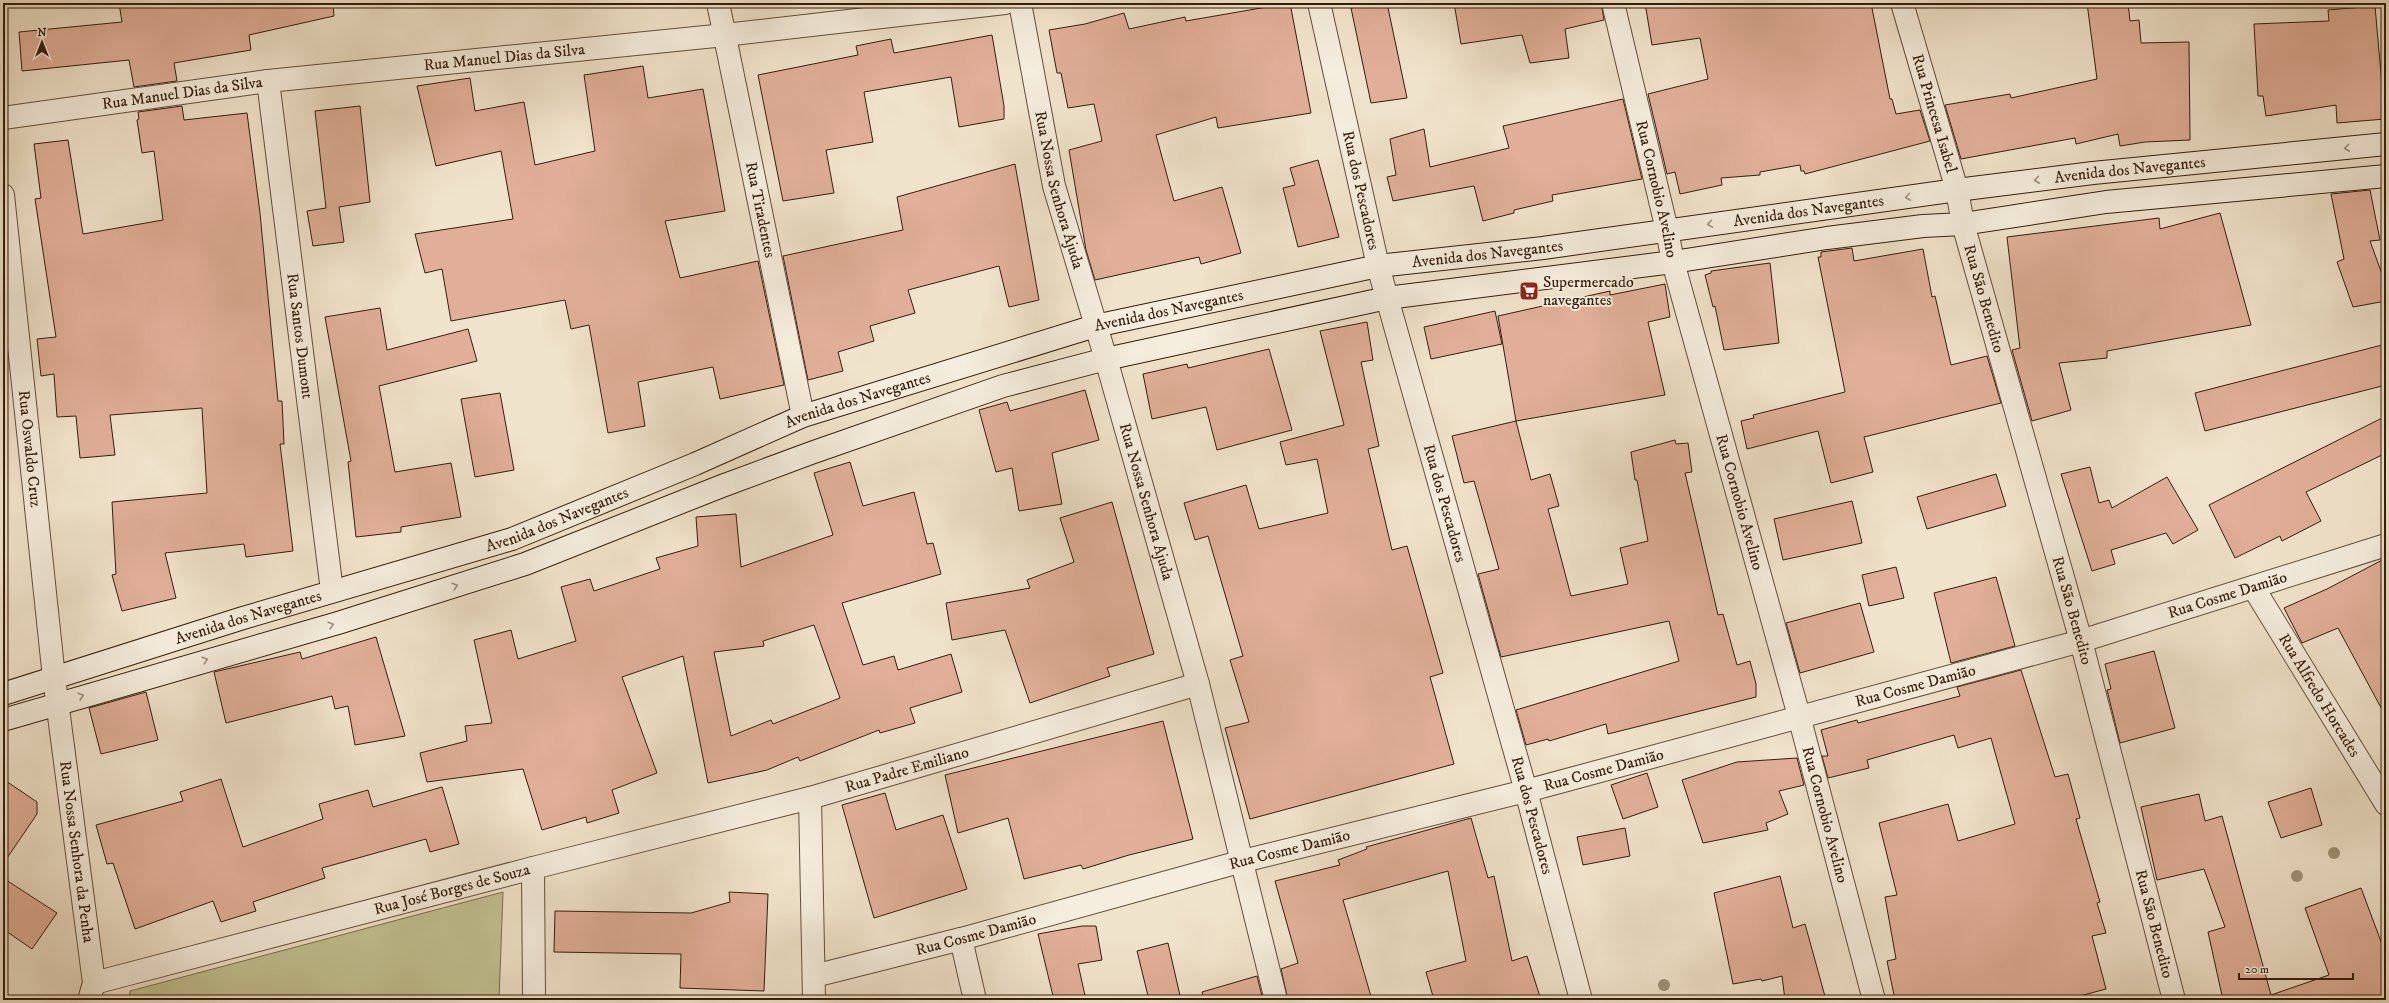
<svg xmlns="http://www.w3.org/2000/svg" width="2389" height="1003" font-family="'IM FELL DW Pica',serif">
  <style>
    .green { fill: #c2c192; stroke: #7b6f4e }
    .building { fill: #e1af99; stroke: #341d0b; fill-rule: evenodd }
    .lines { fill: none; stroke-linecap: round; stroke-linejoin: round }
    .minor-casing { stroke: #634e3b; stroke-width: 24 }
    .secondary-casing { stroke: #341d0b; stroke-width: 24 }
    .minor { stroke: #f5eddd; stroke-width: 22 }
    .secondary { stroke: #f5eddd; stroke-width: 22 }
    .tree { fill: #a09178 }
    .oneway { stroke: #9e8f7e }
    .labels { text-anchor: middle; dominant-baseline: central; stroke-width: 4; stroke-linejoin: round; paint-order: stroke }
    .street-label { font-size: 16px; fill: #341d0b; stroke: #f5eddd }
    .poi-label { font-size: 16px; fill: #341d0b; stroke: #f5eddd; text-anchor: start }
  </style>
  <rect width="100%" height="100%" fill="#f0e3cb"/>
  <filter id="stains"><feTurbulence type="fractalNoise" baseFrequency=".005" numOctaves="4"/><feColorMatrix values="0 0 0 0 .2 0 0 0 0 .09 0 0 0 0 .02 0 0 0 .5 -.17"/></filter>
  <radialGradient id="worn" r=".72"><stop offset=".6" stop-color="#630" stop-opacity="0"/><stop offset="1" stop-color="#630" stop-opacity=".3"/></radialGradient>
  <!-- green -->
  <path class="green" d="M503,892L499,1000H129L130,991Z"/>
  <!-- building -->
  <path class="building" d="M119,3H333L334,16L249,35L251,50L174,63L177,81L134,87L129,60L22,71L19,32L122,22Z
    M1290,3L1311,113L1218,128L1216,117L1156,135L1174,201L1222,187L1241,253L1201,264L1199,257L1095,280L1086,250L1069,150L1102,141L1094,104L1068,108L1061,73H1057L1049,30L1085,24L1124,13L1129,29L1185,17L1186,21Z
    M1375,3H1387L1407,98L1371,103L1351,8Z
    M1454,3H1601L1604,20L1565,29L1569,58L1530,63L1522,35L1461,44Z
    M1645,3H1871L1890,99H1892L1896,114L1920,110L1930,141L1805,174L1804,171H1801L1800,165L1760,172V175L1721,178L1722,185L1680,194L1675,172L1667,174L1648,94L1708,79L1700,38L1652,45Z
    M2087,3H2128L2130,21L2139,20L2141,43L2189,42L2190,140L2145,142L2120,146L2118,134L2076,144L2075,138L1961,159L1945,105L2010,94L2011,98L2097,79Z
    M2375,6L2385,119L2337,123L2336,105L2266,116L2263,96H2258L2254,24L2329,21L2328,10Z
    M992,35L1004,106V119L959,127L951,77L864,92L873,142L826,150L834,193L783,201L758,75L858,55L856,46L891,39L894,53Z
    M643,66L648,98L703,89L725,211L665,221L680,278L758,261L784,385L720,399L713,367L638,382L645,426L608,433L589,325L571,329L565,300L451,321L442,269L425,273L415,234L513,219L501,151L436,166L417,86L470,78L475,111L524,102L535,165L595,151L584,75Z
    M1623,99L1642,179L1552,195L1553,201L1514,210V213L1483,221L1474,186L1393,201L1387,177L1396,175L1390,139L1424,129L1430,167L1509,148L1503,126Z
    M182,106L184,120L247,113L260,213L278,401H282L284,444H280L293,551L246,557L244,544L165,553L176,598L122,611L112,575L116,574L112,502L207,493L202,408L110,415L115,455L80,458L76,416L57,417L54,374L41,376L37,339L56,337L35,199L41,198L34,144L68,140L83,234L163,220L154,151L142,153L137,120L139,119L138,112Z
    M360,106L370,202L339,207L344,242L313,246L307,211L326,208L315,111Z
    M1318,160L1339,237L1298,247L1283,188L1295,185L1290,168Z
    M1015,164L1039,300L1009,307L999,266L908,290L915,313L870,326L874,341L838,352L843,371L808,380L783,256L903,230L897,197Z
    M2370,190L2380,240L2370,241L2386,285V301L2353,307L2337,262L2344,259L2331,194Z
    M2220,213L2251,325L2107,351V358L2059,363L2071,410L2032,421L2012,350L2020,348L2007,237L2159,218L2160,229Z
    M1852,248L1854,261L1923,249L1932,297L1935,296L1951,365L1987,356L2001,403L1864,437L1873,472L1831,483L1818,431L1747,449L1741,421L1754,418L1753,415L1845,392L1818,257H1821V252Z
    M1770,263L1779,343L1724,350L1715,306L1713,307L1705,275L1711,273V271Z
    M1665,284L1670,317L1648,322L1665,395L1516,421L1498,316L1610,291V295Z
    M380,308L387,350L468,329L477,361L379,386L395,472L451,463L461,517L401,527V532L356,537L348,462L351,461L325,317Z
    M1495,311L1502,344L1431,359L1424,327Z
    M1367,322L1373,360L1361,362L1379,446L1368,449L1392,550L1407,546L1443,673L1430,677L1454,764L1250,819L1225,728L1249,722L1230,660L1243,656L1208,536L1195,540L1184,503L1246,485L1259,529L1328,513L1317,459L1286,465L1280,442L1344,425L1320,331Z
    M2386,344V385L2205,431L2195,393Z
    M1269,349L1292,430L1217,450L1206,407L1152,419L1143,374L1187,364L1188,368Z
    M1085,390L1099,440L1052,453L1062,504L1019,511L1012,468L996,472L979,410L1007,402L1010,411Z
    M500,393L514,470L475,477L461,399Z
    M2386,416V453L2306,492L2321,521L2282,541L2280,536L2235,558L2209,505Z
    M1516,421L1531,480L1550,474L1559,506L1548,509L1571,596L1628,584L1620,548L1648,541L1637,480H1635L1631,452L1675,440L1676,444L1688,443L1692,472L1685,473L1718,615L1723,614L1737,665L1750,661L1756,684V697L1608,734L1606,724L1549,741L1548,739L1526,745L1516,710L1679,661L1669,621L1501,657L1478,574L1499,569L1474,481L1464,483L1452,436Z
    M850,462L863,506L914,492L927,544L933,543L941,574L842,603L863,665L894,656L898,670L951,654L962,692L910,708L915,723L880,733L879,730L800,761L798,757L767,770L708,783L683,656L622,677L657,773L612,790L619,813L587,823L586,817L542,830L523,769L427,782L420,753L467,741L465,726L492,723L474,640L511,630L518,659L576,641L561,587L590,579L594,591L660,569L656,558L698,546L696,517L736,514L741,567L833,535L814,473ZM814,625L840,698L773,724L771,720L731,736L714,652L764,646L763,641Z
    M2090,467L2099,503L2109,500L2112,508L2167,477L2198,530L2173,544L2166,533L2111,550L2115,564L2092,571L2061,474Z
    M1996,474L2006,506L1927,529L1917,497Z
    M1852,501L1862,543L1783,560L1774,519Z
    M1112,502L1154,654L1107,668L1110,676L1030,703L1005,630L952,640L946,603L1030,588L1027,580L1074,562L1060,518Z
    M2386,558V717L2338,628L2302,643L2284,608L2327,589Z
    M1896,567L1904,598L1869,606L1862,575Z
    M1996,577L2015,646L1951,663L1934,593Z
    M1860,603L1874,652L1800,673L1786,623Z
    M376,637L405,736L355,745L348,706L335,709L332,696L226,723L214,672L300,652L302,659Z
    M2154,651L2175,728L2120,743L2107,690L2111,689L2105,664Z
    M2021,670L2055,777L2068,774L2080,818L2076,819L2100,902L2097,903L2106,933L2092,936L2106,989L2065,1000H1895L1887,961L1896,959L1885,897L1897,895L1879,823L1948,804L1958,841L2015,824L1991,738L1958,748L1954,735L1867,760L1869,768L1828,778L1822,756H1828L1821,730L1857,720L1858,723L1960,696L1957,687Z
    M146,692L158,740L101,754L89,708Z
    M1163,721L1193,839L1129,855L1083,869L1081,865L1024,879L1008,818L958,833L945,775Z
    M1797,758L1804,785L1779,791L1788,814L1766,823L1768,830L1703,843L1682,780L1737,762Z
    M1647,773L1658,807L1623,819L1611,785Z
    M3,779L37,802V814L3,864Z
    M221,779L243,847L323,819L319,804L368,790L373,807L442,787L459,844L430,852L426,839L322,868L325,878L253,902L256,911L221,922L213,901L135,929L113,863L107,864L96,825L183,801L180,792Z
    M2311,788L2322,825L2281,838L2268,802Z
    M885,793L896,830L943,815L967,889L874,918L842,805Z
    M2199,794L2205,821L2222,816L2271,995L2329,975L2305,908L2361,888L2386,955V1000H2223L2208,932L2225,927L2204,869L2157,880L2141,807Z
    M1471,818L1488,878L1494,876L1512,961L1527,956L1541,1000H1434L1426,972L1466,961L1448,871L1343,900L1372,1000H1288L1281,969L1298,963L1275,881L1340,865L1338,860L1367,849L1366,847Z
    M1625,828L1630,856L1583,865L1577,837Z
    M1780,876L1793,928L1805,924L1826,1000H1785L1782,976L1762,981L1761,979L1733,984L1714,893Z
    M3,878L57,913L32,949L3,929Z
    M729,892L768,894L764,991L680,988L681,954L554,952L555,911L691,913L730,902Z
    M1082,926H1096L1102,960L1078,964L1086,1000H1054L1038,934Z
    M1168,943L1181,1000H1149L1137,951Z
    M1257,976L1263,1000H1204L1202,992Z"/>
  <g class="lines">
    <!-- minor casing -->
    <g class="minor-casing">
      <g id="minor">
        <path id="s1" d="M718,3L803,416"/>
        <path id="s2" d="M1020,3L1054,186L1106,359L1198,684L1276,1000"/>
        <path id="s3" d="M1319,3L1378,266L1526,791L1581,1000"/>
        <path id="s4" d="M1613,3L1667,230L1673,262L1799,716L1874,1000"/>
        <path id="s5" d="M1902,3L1957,190L1963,224L2081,641L2174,1000"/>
        <path id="s6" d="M268,81L332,591"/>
        <path id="s7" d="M3,118L268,81L725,35L1005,3"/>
        <path id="s8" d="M3,195L54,678L94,983L89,1000"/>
        <path id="s9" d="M2253,587L2386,804"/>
        <path d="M533,868L534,1000"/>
        <path d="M961,939L975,1000"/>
        <path id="s10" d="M814,976L961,939L1243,861L1526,791L2081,641L2386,545"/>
        <path id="s11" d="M94,983L533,868L810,798"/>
        <path id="s12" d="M814,1000L810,798L1198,684"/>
      </g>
    </g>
    <!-- secondary casing -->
    <g class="secondary-casing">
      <g id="secondary">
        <path id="s13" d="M3,694L243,618L512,539L695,464L803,416L1095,326L1378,266L1543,248L1957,190L2093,173L2386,144"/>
        <path d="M3,720L338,623L525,564L722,486L811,453L1003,386L1106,359L1387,298L1673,262L1827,238L1923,226L1963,224L2106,202L2386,176"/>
      </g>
    </g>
    <!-- minor -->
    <use href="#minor" class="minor"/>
    <!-- secondary -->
    <use href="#secondary" class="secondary"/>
  </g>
  <!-- trees -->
  <g class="tree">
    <circle cx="2334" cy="853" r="6"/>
    <circle cx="2297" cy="876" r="6"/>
    <circle cx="1664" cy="985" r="6"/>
  </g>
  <!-- one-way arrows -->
  <defs><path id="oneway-chevron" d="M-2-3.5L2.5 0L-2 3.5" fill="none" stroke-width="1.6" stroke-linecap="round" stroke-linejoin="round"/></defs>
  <g class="oneway">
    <use href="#oneway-chevron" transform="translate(2347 148) rotate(174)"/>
    <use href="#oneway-chevron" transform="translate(2037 180) rotate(173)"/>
    <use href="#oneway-chevron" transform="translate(1908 197) rotate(172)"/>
    <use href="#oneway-chevron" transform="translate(1710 224) rotate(172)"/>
    <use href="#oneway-chevron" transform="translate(455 586) rotate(-17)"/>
    <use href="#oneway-chevron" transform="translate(331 625) rotate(-16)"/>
    <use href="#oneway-chevron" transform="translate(205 660) rotate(-16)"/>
    <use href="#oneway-chevron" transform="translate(81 696) rotate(-16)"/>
  </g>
  <!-- icons -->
  <defs>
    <g id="supermarket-square" transform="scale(1)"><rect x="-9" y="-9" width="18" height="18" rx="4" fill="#8f2418" stroke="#f5eddd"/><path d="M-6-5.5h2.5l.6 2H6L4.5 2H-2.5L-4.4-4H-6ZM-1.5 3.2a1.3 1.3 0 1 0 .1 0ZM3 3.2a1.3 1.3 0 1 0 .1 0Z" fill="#fff"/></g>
  </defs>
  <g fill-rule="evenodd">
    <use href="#supermarket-square" x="1529" y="291"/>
  </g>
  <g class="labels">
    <!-- street labels -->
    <g class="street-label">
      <text stroke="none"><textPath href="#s7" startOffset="505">Rua Manuel Dias da Silva</textPath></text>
      <text stroke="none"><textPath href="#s7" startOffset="181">Rua Manuel Dias da Silva</textPath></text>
      <text stroke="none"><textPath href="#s5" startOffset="115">Rua Princesa Isabel</textPath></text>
      <text stroke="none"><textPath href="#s13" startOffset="2201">Avenida dos Navegantes</textPath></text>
      <text stroke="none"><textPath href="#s4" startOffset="191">Rua Cornobio Avelino</textPath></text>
      <text stroke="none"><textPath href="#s2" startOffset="191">Rua Nossa Senhora Ajuda</textPath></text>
      <text stroke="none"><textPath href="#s3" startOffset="192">Rua dos Pescadores</textPath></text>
      <text stroke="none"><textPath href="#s1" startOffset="211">Rua Tiradentes</textPath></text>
      <text stroke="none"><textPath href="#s13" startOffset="1877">Avenida dos Navegantes</textPath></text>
      <text stroke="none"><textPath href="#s13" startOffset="1553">Avenida dos Navegantes</textPath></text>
      <text stroke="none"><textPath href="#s5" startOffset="307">Rua São Benedito</textPath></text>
      <text stroke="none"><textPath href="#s13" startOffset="1229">Avenida dos Navegantes</textPath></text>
      <text stroke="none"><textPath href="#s6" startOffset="257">Rua Santos Dumont</textPath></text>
      <text stroke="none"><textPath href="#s13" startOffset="905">Avenida dos Navegantes</textPath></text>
      <text stroke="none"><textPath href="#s8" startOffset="255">Rua Oswaldo Cruz</textPath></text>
      <text stroke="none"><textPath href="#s2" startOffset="515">Rua Nossa Senhora Ajuda</textPath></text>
      <text stroke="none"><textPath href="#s3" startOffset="516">Rua dos Pescadores</textPath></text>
      <text stroke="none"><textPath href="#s4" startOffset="515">Rua Cornobio Avelino</textPath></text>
      <text stroke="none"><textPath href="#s13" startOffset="581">Avenida dos Navegantes</textPath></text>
      <text stroke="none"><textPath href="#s10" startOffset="1464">Rua Cosme Damião</textPath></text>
      <text stroke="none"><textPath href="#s5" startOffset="631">Rua São Benedito</textPath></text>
      <text stroke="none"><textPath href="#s13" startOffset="257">Avenida dos Navegantes</textPath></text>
      <text stroke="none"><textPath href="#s10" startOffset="1139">Rua Cosme Damião</textPath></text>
      <text stroke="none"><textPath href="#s9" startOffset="127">Rua Alfredo Horcades</textPath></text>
      <text stroke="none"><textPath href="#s12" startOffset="303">Rua Padre Emiliano</textPath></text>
      <text stroke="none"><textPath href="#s10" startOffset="816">Rua Cosme Damião</textPath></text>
      <text stroke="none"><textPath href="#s3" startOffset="840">Rua dos Pescadores</textPath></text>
      <text stroke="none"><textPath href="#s4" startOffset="839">Rua Cornobio Avelino</textPath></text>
      <text stroke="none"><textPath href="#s10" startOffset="492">Rua Cosme Damião</textPath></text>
      <text stroke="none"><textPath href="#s8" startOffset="661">Rua Nossa Senhora da Penha</textPath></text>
      <text stroke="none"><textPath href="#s11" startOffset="370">Rua José Borges de Souza</textPath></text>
      <text stroke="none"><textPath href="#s5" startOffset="955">Rua São Benedito</textPath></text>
      <text stroke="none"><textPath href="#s10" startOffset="167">Rua Cosme Damião</textPath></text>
    </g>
    <!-- poi labels -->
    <g class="poi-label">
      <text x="1543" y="282">Supermercado<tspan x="1543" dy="18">navegantes</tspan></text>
    </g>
  </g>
  <!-- margin -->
  <rect width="2389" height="1003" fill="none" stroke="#f0e3cb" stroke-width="16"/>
  <rect x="4" y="4" width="2381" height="995" fill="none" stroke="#341d0b" stroke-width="2"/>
  <rect x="8" y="8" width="2373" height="987" fill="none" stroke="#341d0b"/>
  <!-- north arrow -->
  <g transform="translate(42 42)" stroke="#f5eddd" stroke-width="3" paint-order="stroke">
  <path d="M0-3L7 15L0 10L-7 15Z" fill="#341d0b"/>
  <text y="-6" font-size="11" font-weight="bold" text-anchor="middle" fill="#341d0b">N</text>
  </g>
  <!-- scale -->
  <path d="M2239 973v6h114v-6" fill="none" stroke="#341d0b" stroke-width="2"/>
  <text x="2245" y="973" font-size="12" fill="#341d0b" stroke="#f5eddd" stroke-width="3" paint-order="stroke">20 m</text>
  <rect width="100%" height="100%" filter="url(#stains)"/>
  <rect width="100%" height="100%" fill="url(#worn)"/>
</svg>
